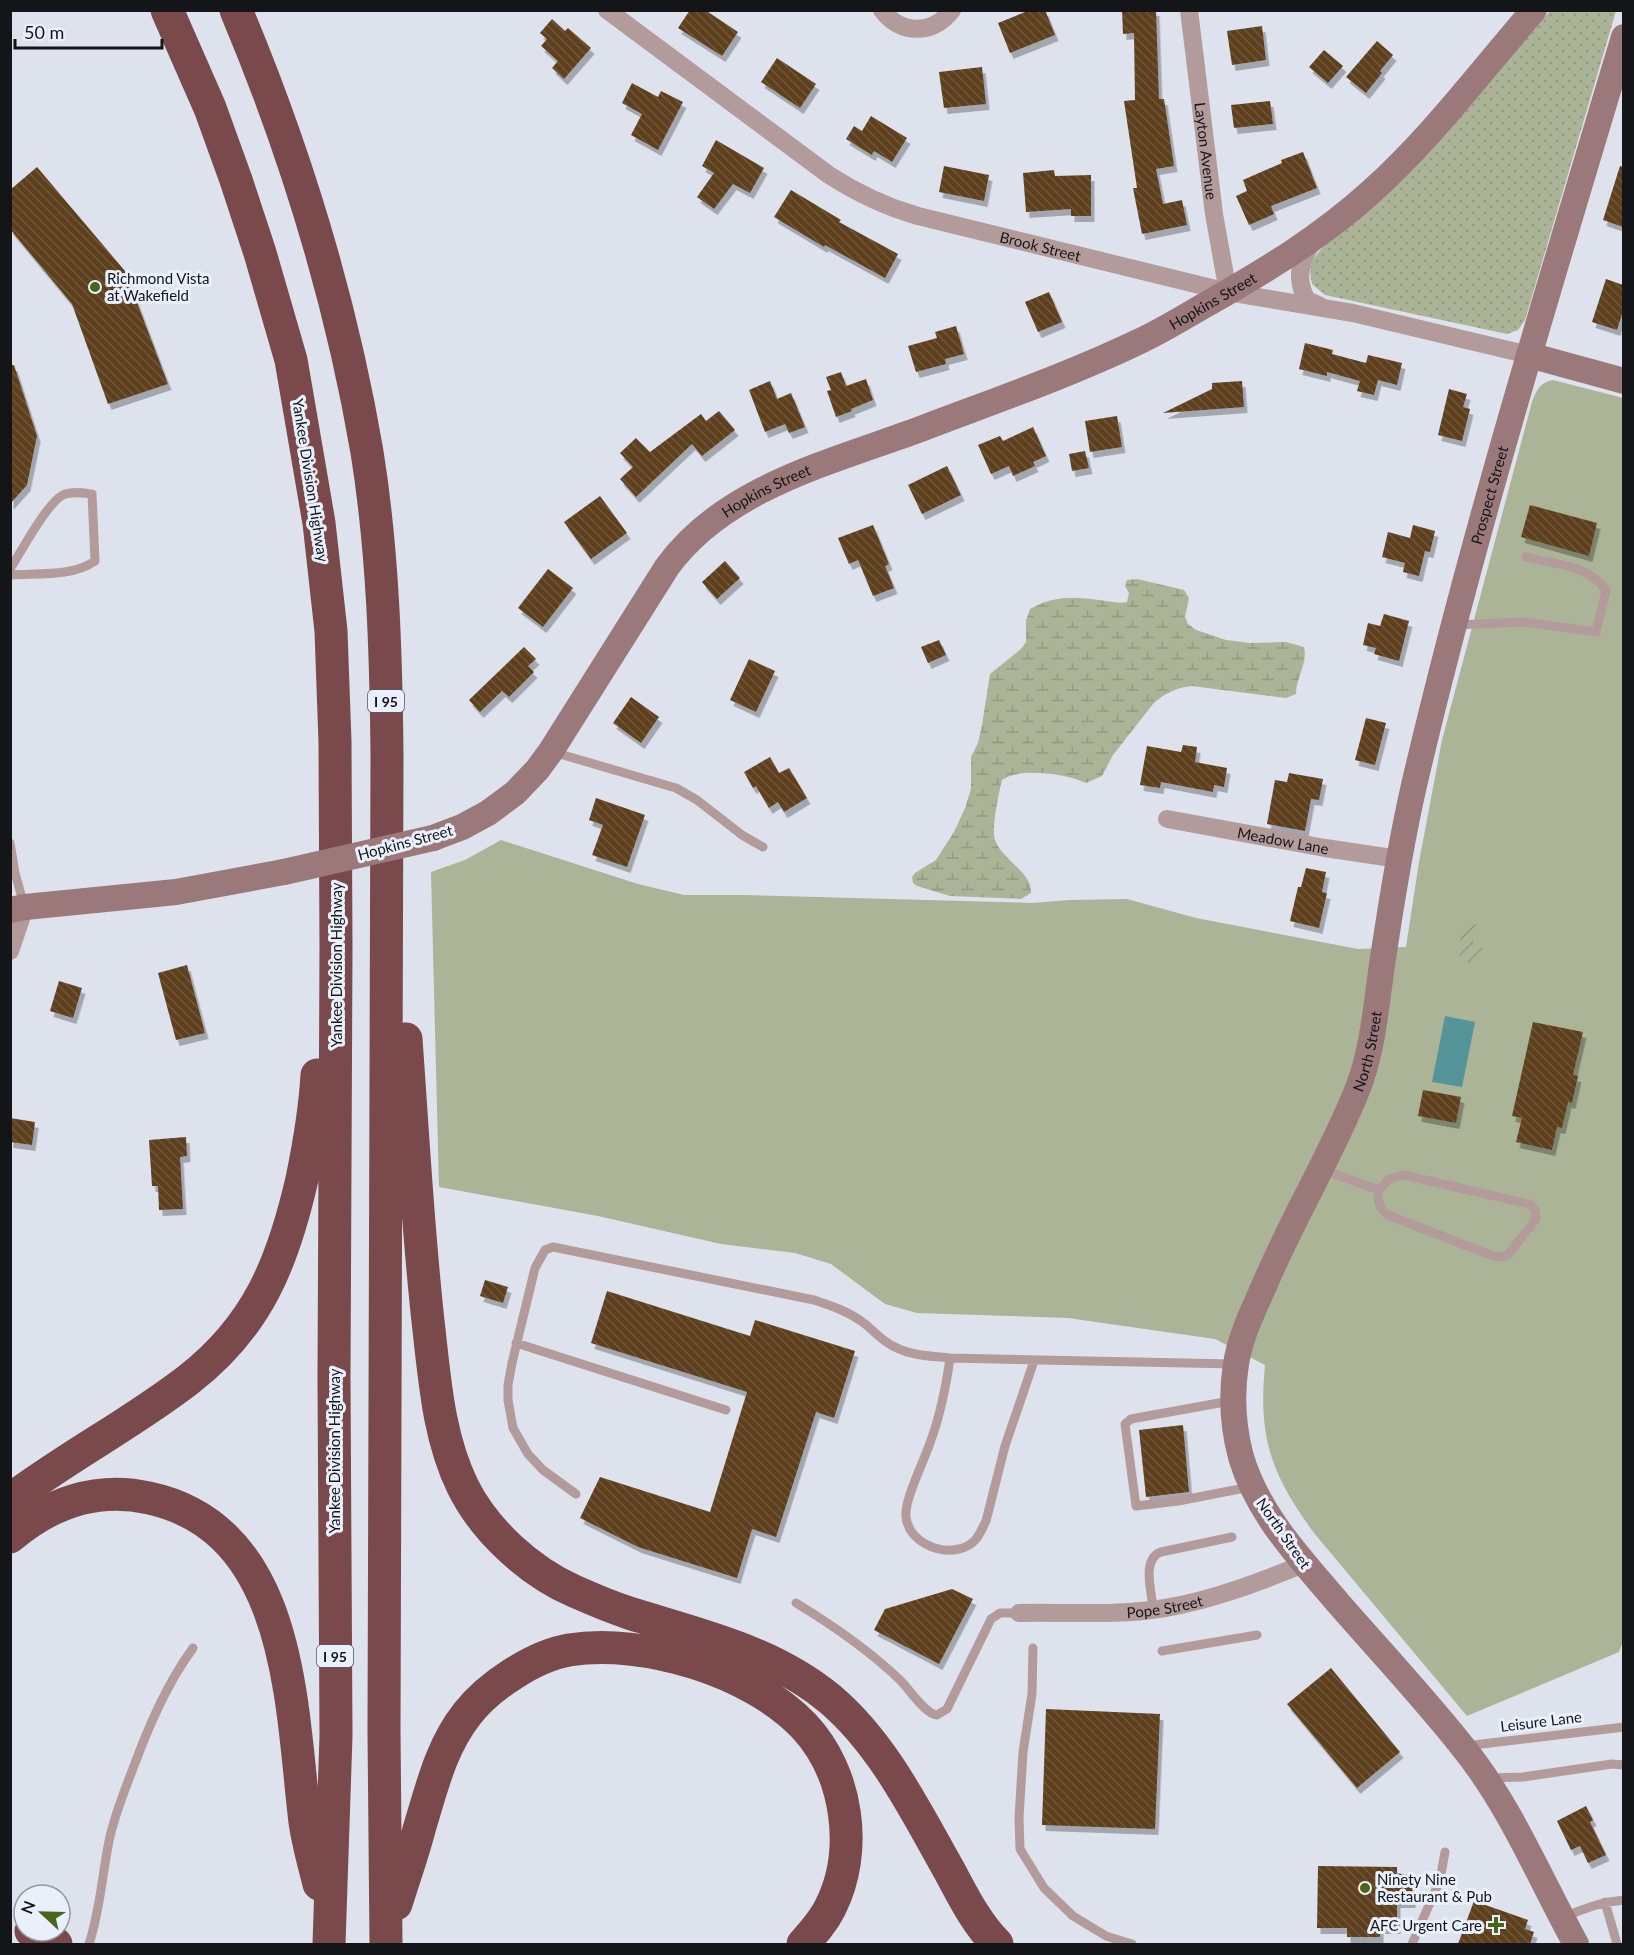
<svg xmlns="http://www.w3.org/2000/svg" width="1634" height="1955" font-family="Lato,sans-serif">
  <style>
    .grass { fill: #abb496 }
    .wetland { fill: url(#wetland-marsh) }
    .park { fill: url(#park-dots) }
    .garden { fill: url(#garden-furrows) }
    .water { fill: #559499 }
    .building { fill: url(#building-back-hatch); filter: url(#shadow) }
    .lines { fill: none; stroke-linecap: round; stroke-linejoin: round }
    .lane { stroke: #b39b9b; stroke-width: 9 }
    .street { stroke: #b39b9b; stroke-width: 18 }
    .secondary { stroke: #9b7879; stroke-width: 26 }
    .highway { stroke: #79494c; stroke-width: 33 }
    .secondary-bridge { stroke: #9b7879; stroke-width: 26 }
    .poi-dot { fill: #486519; stroke: #eaf0fb; stroke-width: 2 }
    .labels { text-anchor: middle; dominant-baseline: central; stroke-width: 6; stroke-linejoin: round; paint-order: stroke }
    .shield { fill: #eaf0fb; stroke: #54575c; stroke-width: 1.5 }
    .shield-label { font-size: 14px; font-weight: bold; fill: #131518 }
    .street-label { font-size: 15px; fill: #131518; stroke: #eaf0fb }
    .poi-label { font-size: 15px; fill: #131518; stroke: #eaf0fb; text-anchor: start }
  </style>
  <defs>
    <pattern id="wetland-marsh" width="20" height="14" patternUnits="userSpaceOnUse" patternTransform="scale(1.5)"><rect width="20" height="14" fill="#abb496"/><path d="M1 5h8M5 5V1M11 12h8M15 12V8" fill="none" stroke="#929a81"/></pattern>
    <pattern id="park-dots" width="8" height="8" patternUnits="userSpaceOnUse" patternTransform="scale(1.5)"><rect width="8" height="8" fill="#abb496"/><path d="M2 2h.1M6 6h.1" fill="none" stroke="#929a81" stroke-width="1.8" stroke-linecap="round"/></pattern>
    <pattern id="garden-furrows" width="10" height="10" patternUnits="userSpaceOnUse" patternTransform="scale(1.5)"><rect width="10" height="10" fill="#abb496"/><path d="M-1 1l2-2M0 10L10 0M9 11l2-2" fill="none" stroke="#929a81"/></pattern>
    <pattern id="building-back-hatch" width="6" height="6" patternUnits="userSpaceOnUse" patternTransform="scale(1.5)"><rect width="6" height="6" fill="#5f3f1e"/><path d="M-1 5l2 2M0 0l6 6M5-1l2 2" fill="none" stroke="#71573d"/></pattern>
    <filter id="shadow"><feDropShadow dx="3.5" dy="6" stdDeviation="0" flood-color="#0004"/></filter>
  </defs>
  <rect width="100%" height="100%" fill="#dde2ed"/>
  <!-- grass -->
  <path class="grass" d="M1553,380L1623,398L1624,1639L1619,1652L1467,1716L1314,1533C1271,1474 1258,1438 1265,1365L1215,1339L1068,1318L917,1313L885,1304L831,1264L795,1253L721,1244L598,1216L439,1187L431,872L465,860L501,840L638,884L684,895H744L1032,903L1070,900L1127,899L1196,918L1358,949L1406,947L1419,862L1442,740L1532,402C1537,389 1540,383 1553,380Z"/>
  <!-- wetland -->
  <path class="wetland" d="M1137,579L1184,590L1189,598L1185,617L1188,624L1196,630L1226,640L1250,643L1286,642L1304,647C1308,664 1296,677 1296,694L1286,698L1192,686C1178,687 1163,694 1153,704L1113,755L1102,776L1086,783C1066,774 1020,767 1002,780C999,792 991,830 995,840C1002,860 1032,872 1031,893L1021,899L950,896L917,886L913,883L912,877L915,873L936,860L954,832L966,806L971,788V757L978,743L982,725L990,674L1021,649L1026,642V621L1030,609C1052,596 1074,596 1099,600C1109,601 1116,604 1127,602L1129,593L1125,586L1127,580Z"/>
  <!-- park -->
  <path class="park" d="M1550,11H1616L1525,320L1518,330L1507,334L1325,295L1312,284L1310,272L1312,261L1321,249L1359,217Z"/>
  <!-- garden -->
  <path class="garden" d="M1479,924L1482,928L1473,932V945L1491,950C1486,957 1477,963 1468,963L1459,956L1460,935L1468,925Z"/>
  <!-- water -->
  <path class="water" d="M1445,1016L1475,1022L1462,1087L1432,1082Z"/>
  <!-- building -->
  <path class="building" d="M690,10H705L738,32L722,56L678,28Z
    M1030,10H1045L1055,35L1010,53L998,23Z
    M1122,10H1156L1159,99H1164L1174,166L1156,169L1163,204L1182,200L1187,225L1142,234L1133,188H1137L1124,101L1135,100L1134,33L1123,34Z
    M552,19L565,31L568,28L591,48L564,79L552,68L558,61L541,46L547,39L540,33Z
    M1262,26L1266,60L1232,65L1227,31Z
    M1377,41L1393,55L1380,71L1382,73L1366,93L1346,77Z
    M1324,50L1343,66L1328,83L1309,67Z
    M777,58L816,84L800,108L761,82Z
    M982,67L986,104L944,108L939,72Z
    M632,83L658,97L661,91L683,102L658,150L631,135L642,114L622,103Z
    M1270,101L1273,124L1234,128L1231,105Z
    M871,116L907,138L892,162L874,151L872,155L846,139L854,126L862,131Z
    M716,140L764,168L750,193L733,184L714,209L697,197L714,173L702,166Z
    M1303,152L1317,188L1271,206L1274,214L1249,225L1236,196L1247,191L1243,180L1282,163L1281,160Z
    M944,166L989,175L984,201L939,192Z
    M1620,166L1623,167V227L1603,220Z
    M37,167L125,271L168,384L108,404L72,304L10,229V190Z
    M1054,170L1055,176L1091,175V216H1071V209L1026,212L1023,173Z
    M791,190L841,220L839,222L898,254L885,278L825,245L824,247L774,217Z
    M1606,279L1623,285V311L1617,330L1592,322Z
    M1049,292L1062,322L1038,332L1025,302Z
    M956,326L964,354L945,359L946,364L916,372L908,346L937,338L935,332Z
    M1305,343L1333,350L1332,354L1366,363L1368,355L1402,363L1397,385L1378,380L1374,395L1357,391L1360,381L1327,372V376L1299,369Z
    M10,365H14L37,436L27,485L10,504Z
    M841,372L846,386L866,379L873,400L851,409L852,411L836,417L827,391L831,390L826,377Z
    M770,381L777,399L791,393L805,427L789,433L785,424L765,432L749,390Z
    M1242,381L1244,407L1163,413L1212,389V383Z
    M1449,389L1467,394L1463,407L1470,409L1462,441L1438,435Z
    M719,411L735,430L702,456L692,444L636,497L620,479L633,467L620,453L636,438L650,452L701,414L706,421Z
    M1117,416L1122,447L1090,452L1085,421Z
    M1033,427L1046,456L1033,462L1035,466L1013,476L1009,466L991,474L978,445L1000,436L1003,441Z
    M1085,451L1089,468L1072,471L1069,454Z
    M947,466L961,495L922,514L908,485Z
    M600,496L627,533L591,559L564,522Z
    M1530,505L1597,523L1589,556L1521,537Z
    M873,525L889,564L885,566L894,588L873,596L858,560L849,564L838,538Z
    M1413,525L1435,531L1430,552L1425,551L1419,576L1403,572L1405,563L1382,557L1388,532L1410,538Z
    M725,561L740,578L717,599L702,582Z
    M548,569L573,588L543,627L518,608Z
    M1384,614L1409,621L1399,661L1374,654L1376,648L1363,645L1368,623L1380,626Z
    M939,640L946,655L928,663L921,647Z
    M524,647L536,659L528,666L534,672L509,697L502,691L480,712L469,700Z
    M749,659L775,671L756,712L730,700Z
    M631,697L659,717L641,743L613,723Z
    M1366,718L1386,723L1375,765L1355,760Z
    M1183,745L1197,747L1195,762L1227,768L1224,787L1214,785L1213,792L1161,782L1160,788L1140,785L1147,746L1181,752Z
    M770,757L779,773L789,768L807,798L784,812L778,802L769,808L756,786L753,788L744,772Z
    M1289,773L1323,779L1319,800L1311,799L1305,831L1267,824L1275,780L1287,782Z
    M596,798L645,815L627,867L592,855L603,825L589,820Z
    M1306,868L1326,872L1322,892L1327,893L1319,928L1290,921L1298,887H1301Z
    M187,965L205,1033L176,1040L158,973Z
    M59,981L82,988L73,1018L50,1011Z
    M1533,1022L1583,1032L1573,1075L1578,1076L1572,1103L1568,1102L1562,1128L1557,1127L1552,1150L1516,1142L1522,1118L1512,1116Z
    M1423,1090L1461,1097L1456,1123L1418,1116Z
    M10,1118L35,1122L32,1145L10,1142Z
    M186,1137L187,1156L180,1157L183,1209L159,1210L158,1186H152L149,1140Z
    M485,1280L508,1287L503,1303L480,1296Z
    M607,1291L750,1336L755,1320L855,1351L834,1418L816,1412L776,1537L752,1529L737,1578L638,1547L580,1518L600,1477L710,1512L747,1392L591,1343Z
    M1183,1425L1189,1492L1146,1497L1139,1430Z
    M952,1589L973,1599L939,1664L874,1630L885,1609Z
    M1331,1668L1400,1752L1357,1788L1287,1704Z
    M1046,1709L1160,1714L1155,1829L1042,1825Z
    M1586,1806L1593,1820L1590,1822L1606,1855L1588,1863L1580,1846L1571,1850L1557,1821Z
    M1318,1866L1397,1867V1874H1413L1412,1902H1397V1928H1380V1937H1347V1928H1317Z
    M1474,1901L1528,1920L1525,1929L1534,1932L1530,1944H1458Z"/>
  <g class="lines">
    <!-- lane -->
    <path class="lane" d="M10,569C21,552 47,503 63,495C72,491 83,493 92,494L95,561C72,577 38,573 10,575
      M1456,625L1524,622L1596,632L1606,591C1592,565 1552,564 1526,557
      M553,752L676,788L697,800L742,835L763,847
      M10,843L15,873L24,905
      M1323,1170L1379,1190
      M1404,1175L1529,1204L1535,1210L1536,1219L1509,1254L1503,1257L1493,1256L1388,1215C1379,1208 1377,1201 1379,1190L1389,1179Z
      M516,1343L726,1410
      M950,1358L1234,1364
      M1230,1401L1131,1419L1125,1424L1136,1506L1178,1501L1250,1487
      M576,1494L543,1470L528,1454L513,1428L508,1400V1385L512,1363L535,1268L545,1250L553,1247L814,1300C832,1306 850,1312 865,1324C875,1332 883,1342 895,1347C912,1356 931,1356 950,1358C946,1387 940,1416 930,1443C924,1461 904,1500 906,1517C909,1541 937,1554 959,1549C976,1545 979,1535 986,1521L1005,1446L1034,1361
      M796,1603C834,1626 869,1650 901,1681C910,1690 925,1714 937,1715L947,1709L991,1619L1000,1613H1019
      M1153,1609C1152,1592 1141,1559 1161,1552L1232,1537
      M1033,1648L1032,1694L1023,1752L1019,1818L1020,1849L1044,1888L1073,1916L1106,1936L1132,1944
      M1162,1651L1257,1635
      M1465,1746L1624,1727
      M1489,1778L1523,1777L1612,1764L1624,1765
      M1605,1902L1617,1944
      M1563,1918C1583,1908 1601,1902 1624,1900
      M89,1944C100,1911 102,1876 109,1841C114,1817 123,1794 132,1771C148,1728 166,1685 193,1648
      M1412,1944L1440,1880L1445,1852"/>
    <!-- street -->
    <g class="street">
      <path id="s1" d="M607,10L829,175C857,193 886,207 918,216L1228,292L1353,313L1529,355"/>
      <path d="M882,10C901,35 933,35 952,10"/>
      <path id="s2" d="M1189,10L1214,214L1228,292"/>
      <path d="M1313,242C1300,260 1295,280 1307,300L1320,306"/>
      <path id="s3" d="M1167,819L1325,848L1399,859"/>
      <path d="M10,951L25,907"/>
      <path id="s4" d="M1019,1613C1067,1612 1117,1616 1165,1608C1213,1600 1259,1582 1304,1564"/>
    </g>
    <!-- secondary -->
    <g class="secondary">
      <path d="M1529,355L1624,381"/>
      <path id="s5" d="M433,838L462,827L488,813L515,793L537,770L551,751L667,567C724,488 831,462 918,430C991,402 1067,376 1138,342C1162,331 1184,317 1207,304C1268,269 1320,238 1372,191C1432,137 1481,71 1534,10"/>
      <path d="M10,910L25,907L176,892L284,872"/>
      <path id="s6" d="M1576,1944C1539,1877 1510,1805 1462,1746C1423,1697 1380,1651 1339,1604C1301,1559 1258,1515 1241,1457C1233,1427 1231,1395 1236,1364C1240,1337 1253,1311 1264,1286C1292,1219 1331,1156 1358,1088C1373,1049 1376,1006 1382,965C1391,904 1401,841 1415,781C1474,530 1550,284 1624,37"/>
    </g>
    <!-- highway -->
    <path class="highway" d="M167,10L210,108L236,180L260,253L291,360L319,523L331,631L335,742L336,948L334,1379L336,1736L329,1944
      M236,10C296,153 341,300 367,452C383,552 386,654 387,755L384,1731L386,1944
      M406,1039C413,1136 418,1234 429,1330C435,1383 439,1438 463,1487C485,1531 529,1571 574,1591C592,1599 611,1607 629,1613C700,1635 772,1651 830,1699C883,1744 915,1810 949,1870C963,1896 976,1923 997,1944
      M10,1500C67,1457 131,1424 188,1380C258,1326 283,1262 302,1179C309,1145 315,1110 317,1075
      M10,1537C50,1503 97,1486 149,1498C293,1529 291,1707 305,1822C308,1843 314,1864 319,1884
      M396,1904C404,1878 413,1853 420,1826C432,1787 441,1747 467,1714C489,1686 534,1656 569,1650C643,1638 752,1671 804,1726C848,1773 859,1851 830,1908C823,1922 813,1933 803,1944
      M31,1931L56,1944"/>
    <!-- secondary-bridge -->
    <path class="secondary-bridge" d="M284,872L433,838"/>
  </g>
  <!-- markers -->
  <g class="poi-dot">
    <circle cx="95" cy="287" r="6"/>
    <circle cx="1365" cy="1888" r="6"/>
    <path d="M1493 1916h6v6h6v6h-6v6h-6v-6h-6v-6h6z"/>
  </g>
  <g class="labels">
    <!-- shield labels -->
    <g class="shield">
      <rect x="368" y="690" width="36" height="22" rx="4.5"/>
      <rect x="317" y="1645" width="36" height="22" rx="4.5"/>
    </g>
    <g class="shield-label">
      <text x="386" y="701">I 95</text>
      <text x="335" y="1656">I 95</text>
    </g>
    <!-- street labels -->
    <g class="street-label">
      <text stroke="none"><textPath href="#s2" startOffset="142">Layton Avenue</textPath></text>
      <text stroke="none"><textPath href="#s1" startOffset="501">Brook Street</textPath></text>
      <text stroke="none"><textPath href="#s5" startOffset="980">Hopkins Street</textPath></text>
      <text transform="translate(311 480) rotate(81)">Yankee Division Highway</text>
      <text stroke="none"><textPath href="#s5" startOffset="494">Hopkins Street</textPath></text>
      <text stroke="none"><textPath href="#s6" startOffset="1599">Prospect Street</textPath></text>
      <text stroke="none"><textPath href="#s3" startOffset="118">Meadow Lane</textPath></text>
      <text transform="translate(405 842) rotate(-15)">Hopkins Street</text>
      <text transform="translate(336 965) rotate(-90)">Yankee Division Highway</text>
      <text stroke="none"><textPath href="#s6" startOffset="1029">North Street</textPath></text>
      <text transform="translate(334 1451) rotate(-90)">Yankee Division Highway</text>
      <text transform="translate(1284 1533) rotate(55)">North Street</text>
      <text stroke="none"><textPath href="#s4" startOffset="146">Pope Street</textPath></text>
      <text transform="translate(1541 1721) rotate(-7)">Leisure Lane</text>
    </g>
    <!-- poi labels -->
    <g class="poi-label">
      <text x="107" y="278">Richmond Vista<tspan x="107" dy="17">at Wakefield</tspan></text>
      <text x="1377" y="1879">Ninety Nine<tspan x="1377" dy="17">Restaurant &amp; Pub</tspan></text>
      <text x="1482" y="1925" text-anchor="end">AFC Urgent Care</text>
    </g>
  </g>
  <!-- border -->
  <rect width="1634" height="1955" fill="none" stroke="#131518" stroke-width="24"/>
  <!-- north arrow -->
  <g transform="translate(42 1913) rotate(292)"><circle r="28" fill="#eaf0fb" stroke="#9498a0" stroke-width="1.5"/>
  <path d="M0-4.5L10 22L0 15L-10 22Z" fill="#486519"/>
  <text y="-9" font-size="16" font-weight="bold" text-anchor="middle" fill="#131518">N</text>
  </g>
  <!-- scale -->
  <path d="M15 39v9h147v-9" fill="none" stroke="#131518" stroke-width="3"/>
  <text x="24" y="39" font-size="18" fill="#131518" stroke="#eaf0fb" stroke-width="4.5" paint-order="stroke">50 m</text>
</svg>
